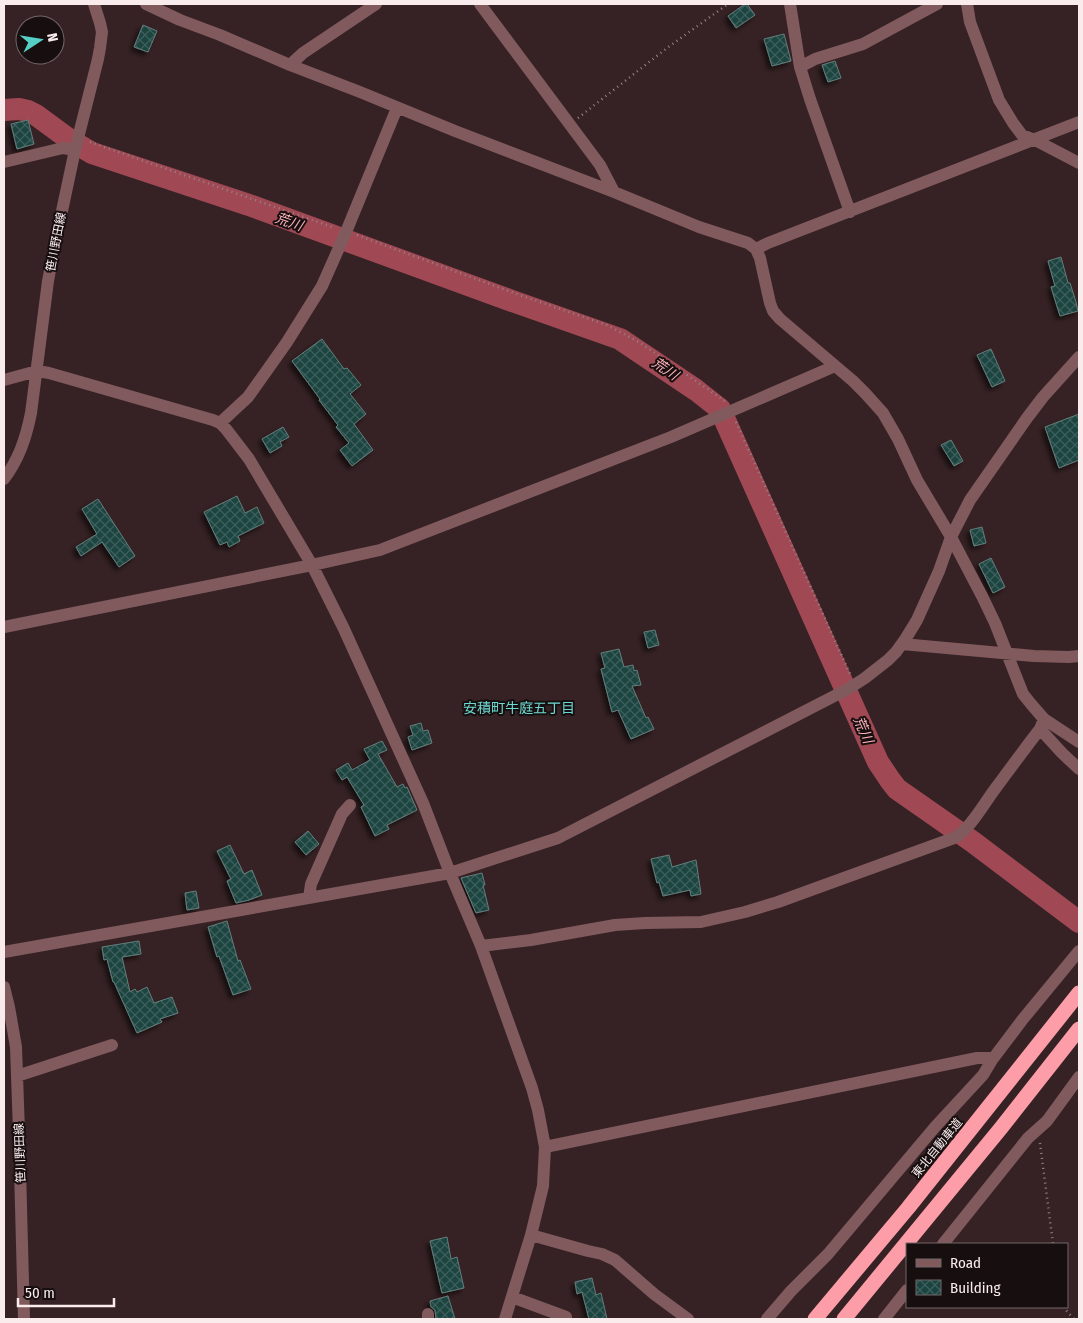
<svg xmlns="http://www.w3.org/2000/svg" width="1083" height="1323" font-family="'Fira Sans Condensed','Noto Sans JP',sans-serif">
  <style>
    .lines { fill: none; stroke-linecap: round; stroke-linejoin: round }
    .river { stroke: #a04955; stroke-width: 22 }
    .building { fill: url(#building-cross-hatch); stroke: #637e7b; filter: url(#shadow) }
    .path { stroke: #968586; stroke-width: 2.5; stroke-dasharray: 1 4; stroke-linecap: butt }
    .minor { stroke: #815a5d; stroke-width: 12 }
    .highway { stroke: #fd9da7; stroke-width: 15 }
    .labels { text-anchor: middle; dominant-baseline: central; stroke-width: 4; stroke-linejoin: round; paint-order: stroke }
    .street-label { font-size: 12px; fill: #faeced; stroke: #170e0f }
    .water-label { font-size: 14px; font-style: italic; fill: #fdb3b9; stroke: #170e0f }
    .neighbourhood-label { font-size: 14px; fill: #6dd8d0; stroke: #170e0f }
  </style>
  <defs>
    <pattern id="building-cross-hatch" width="8" height="8" patternUnits="userSpaceOnUse" patternTransform="scale(1.25)"><rect width="8" height="8" fill="#1b4441"/><path d="M0 0l8 8M0 8l8-8" fill="none" stroke="#3d5f5d"/></pattern>
    <filter id="shadow"><feDropShadow dx="-3.5" dy="3.5" stdDeviation="2.5" flood-color="#0009"/></filter>
  </defs>
  <rect width="100%" height="100%" fill="#362224"/>
  <g class="lines">
    <!-- river -->
    <path class="river" d="M4,110L19,109L28,111L36,115L70,140L92,153L249,205L515,302L620,339L696,390L720,409L878,762L890,780L897,789L973,842L1079,922"/>
  </g>
  <!-- building -->
  <path class="building" d="M745,4H747L755,15L736,28L728,16Z
    M143,25L157,31L148,52L134,47Z
    M784,34L791,61L772,66L764,39Z
    M835,61L841,78L828,82L822,65Z
    M28,120L34,144L17,149L11,124Z
    M1061,257L1068,283H1070L1076,302L1078,311L1060,316L1051,287L1055,286L1048,261Z
    M322,339L344,369L347,368L361,385L350,394L366,414L354,424L373,450L352,466L340,450L349,443L336,427L338,425L319,400L320,399L292,361Z
    M991,349L1005,381L992,387L977,355Z
    M1079,414V460L1059,468L1045,427Z
    M283,427L289,437L280,442L282,446L270,453L262,439Z
    M951,440L963,461L954,466L941,445Z
    M237,496L245,513L257,507L264,523L238,536L240,541L229,547L227,542L220,545L204,512Z
    M98,499L135,556L119,567L102,542L81,556L76,547L97,534L82,509Z
    M982,527L986,543L974,546L970,530Z
    M991,558L1005,587L993,593L979,564Z
    M655,630L659,645L648,648L644,632Z
    M619,649L624,667L633,665L634,671L637,670L641,685L632,686L646,718L648,717L654,729L631,739L618,710L612,712L601,669L605,668L601,653Z
    M421,723L423,731L428,730L432,743L412,750L408,737L413,735L410,726Z
    M382,741L387,750L378,754L397,787L403,784L405,788L407,787L417,810L387,825L389,829L375,836L361,807L364,805L347,777L342,780L336,770L348,763L352,770L370,760L364,749Z
    M308,831L319,844L306,855L295,842Z
    M230,845L244,874L252,870L262,895L249,900L236,903L227,881L231,879L217,851Z
    M669,855L672,867L696,860L701,894L691,896L690,890L663,896L659,882L657,883L651,859Z
    M482,873L485,885H483L489,910L476,913L461,878Z
    M196,891L199,908L187,910L185,893Z
    M227,921L238,961L240,960L251,989L233,995L219,956L217,957L208,927Z
    M139,941L141,954L122,957L130,992L135,989L137,992L147,987L154,1003L172,997L178,1013L160,1019L162,1022L137,1033L114,982H113L107,959L104,960L102,947Z
    M447,1237L451,1259L457,1257L464,1288L442,1293L430,1241Z
    M592,1278L596,1295L601,1293L607,1319H589L582,1292L577,1294L575,1282Z
    M448,1296L455,1319H436L435,1310L431,1307L430,1301Z"/>
  <g class="lines">
    <!-- path -->
    <path class="path" d="M578,118L667,48L728,4
      M90,142L335,228
      M357,235L514,293L607,325L639,342L725,401
      M736,422L850,674
      M1040,1143L1053,1244
      M1063,1307L1074,1319"/>
    <!-- minor -->
    <path class="minor" d="M146,4L180,20L220,35L290,65L360,92L455,131L614,192L699,227L748,243L756,249L760,258L770,303L773,311L780,319L853,381L865,393L883,413L898,439L917,480L951,537L982,596L995,623L1023,694L1031,704L1044,719L1079,742
      M480,4L600,165L614,192
      M790,4L800,67L810,99L850,212
      M967,4L970,22L999,100L1013,123L1022,135L1035,140L1079,163
      M290,65L303,53L376,4
      M800,67L815,59L863,44L937,4
      M4,162L63,148L75,150
      M756,249L768,243L1079,122
      M4,380L37,371L49,373L213,420L220,423L226,429L249,459L312,565L344,629L423,803L450,873L481,946L532,1088L538,1110L545,1147L543,1186L531,1235L505,1319
      M220,423L248,397L287,342L322,286L346,232L397,108
      M4,479C19,459 26,438 31,413L48,281L56,239L75,150L98,59L100,48L102,32L100,23L94,4
      M4,627L312,565L380,550L671,437L835,366
      M902,644L1034,656L1069,657L1079,656
      M1040,729L1062,753L1079,769
      M309,898L311,884L342,814L350,805
      M481,946L531,940L615,925L645,923L701,922L745,912L778,902L954,838C970,830 986,800 998,785C1012,766 1026,747 1040,729L1044,719
      M4,952L450,873L558,838L848,689L865,678L888,660L896,652L906,638L917,620L939,571L951,537L970,500L1027,418L1043,397L1079,357
      M4,987L9,1007L16,1047L19,1132L24,1319
      M17,1076L112,1045
      M545,1147L977,1058H989L992,1060
      M531,1235L588,1251L602,1254L615,1260L654,1294L688,1319
      M943,1244L1028,1138L1047,1121L1079,1077
      M512,1297L566,1317
      M428,1314V1319
      M767,1319L791,1291L828,1254L935,1127L983,1075L992,1060L1023,1019L1079,951
      M884,1319L907,1290"/>
    <!-- highway -->
    <path class="highway" d="M815,1319L908,1208L1079,993
      M844,1319L1001,1128L1079,1029"/>
  </g>
  <g class="labels">
    <!-- street labels -->
    <g class="street-label">
      <text transform="translate(56 242) rotate(-79)">笹川野田線</text>
      <text transform="translate(937 1148) rotate(-51)">東北自動車道</text>
      <text transform="translate(20 1153) rotate(-92)">笹川野田線</text>
    </g>
    <!-- water labels -->
    <g class="water-label">
      <text transform="translate(289 222) rotate(19)">荒川</text>
      <text transform="translate(665 369) rotate(34)">荒川</text>
      <text transform="translate(863 730) rotate(66)">荒川</text>
    </g>
    <!-- neighbourhood labels -->
    <g class="neighbourhood-label">
      <text x="519" y="708">安積町牛庭五丁目</text>
    </g>
  </g>
  <!-- border -->
  <rect width="1083" height="1323" fill="none" stroke="#faeced" stroke-width="10"/>
  <!-- legend -->
  <rect x="906" y="1243" width="162" height="65" fill="#170e0f" stroke="#726768"/>
  <rect x="916" y="1259" width="25" height="8" fill="#815a5d" stroke="#726768"/>
  <text x="950" y="1268" font-size="15" fill="#faeced">Road</text>
  <rect x="916" y="1280" width="25" height="15" fill="url(#building-cross-hatch)" stroke="#726768"/>
  <text x="950" y="1293" font-size="15" fill="#faeced">Building</text>
  <!-- north arrow -->
  <g transform="translate(40 40) rotate(78)"><circle r="24" fill="#170e0f" stroke="#726768"/>
  <path d="M0-4L9 19L0 12L-9 19Z" fill="#55cec5"/>
  <text y="-8" font-size="14" font-weight="bold" text-anchor="middle" fill="#faeced">N</text>
  </g>
  <!-- scale -->
  <path d="M18 1298v8h96v-8" fill="none" stroke="#faeced" stroke-width="2.5"/>
  <text x="25" y="1298" font-size="15" fill="#faeced" stroke="#170e0f" stroke-width="4" paint-order="stroke">50 m</text>
</svg>
